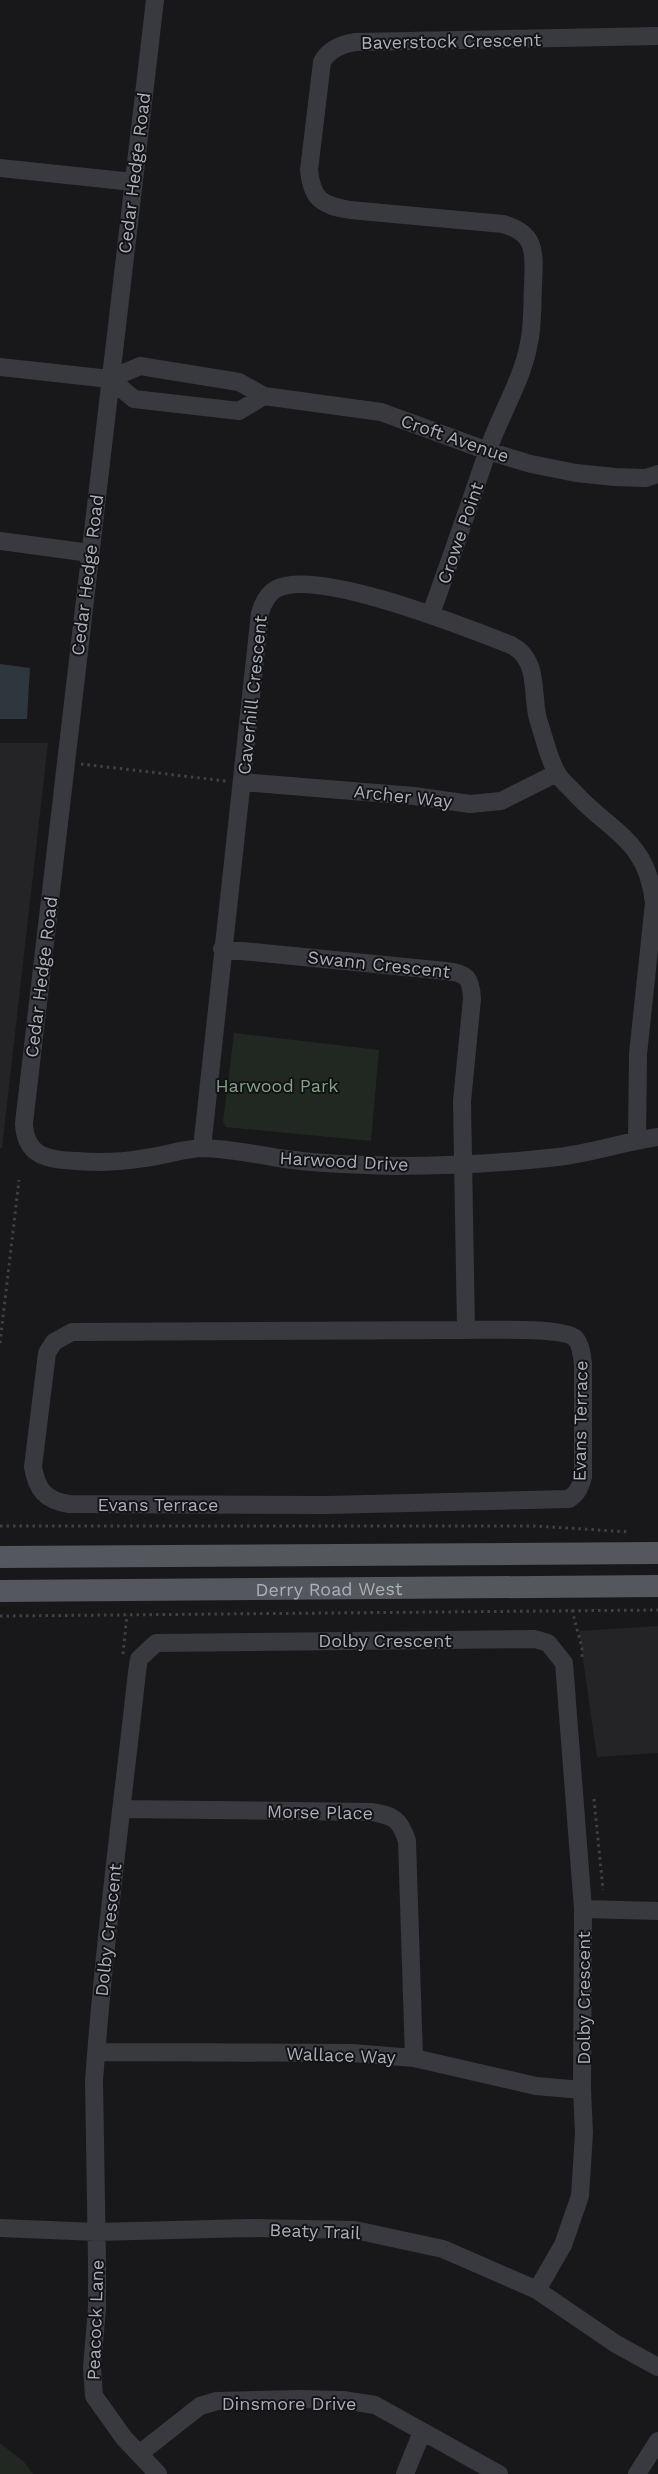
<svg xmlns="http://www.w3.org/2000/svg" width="658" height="2474" font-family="'Work Sans',sans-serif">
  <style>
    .built { fill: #242427 }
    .green { fill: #202821 }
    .water { fill: #2e363e }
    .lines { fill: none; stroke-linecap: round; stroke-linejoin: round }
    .path { stroke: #3f4146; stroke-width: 3; stroke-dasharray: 2.5 4; stroke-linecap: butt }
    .minor { stroke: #393a3f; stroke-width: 18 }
    .major { stroke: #55575e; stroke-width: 22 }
    .labels { text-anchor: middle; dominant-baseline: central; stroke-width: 4; stroke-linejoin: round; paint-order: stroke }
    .street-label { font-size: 18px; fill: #abafb9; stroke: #131315 }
    .park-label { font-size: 18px; fill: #83a386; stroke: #131315 }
  </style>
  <rect width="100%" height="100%" fill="#18181a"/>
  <!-- built -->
  <path class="built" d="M0,743H48L2,1148H0Z
    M658,1626V1753L597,1757L579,1631Z"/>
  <!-- green -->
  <path class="green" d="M234,1033L379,1050L371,1141L226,1127L223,1122Z
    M0,2443L24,2462L33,2474H0Z"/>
  <!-- water -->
  <path class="water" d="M0,664L30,668L27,719H0Z"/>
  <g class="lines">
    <!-- path -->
    <path class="path" d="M81,764L226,781
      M0,1343L19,1180
      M0,1526H535L629,1532
      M572,1610L582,1648V1660
      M0,1616L658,1610
      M123,1654L127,1615
      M594,1799L603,1890"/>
    <!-- minor -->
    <path class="minor" d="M155,0L24,1123C25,1157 49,1160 77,1161C100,1163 122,1162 145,1158C164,1156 185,1148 204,1148C230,1149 254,1154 279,1158C317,1164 357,1165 396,1166C450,1166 505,1163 558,1157C592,1153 624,1142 658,1137
      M0,168L133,182
      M0,367L110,379L140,366L239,382L264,396L381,412L488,451L531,464L576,473L615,477L646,478L658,474
      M110,379L134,399L239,411L264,396
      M0,541L90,553
      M431,614C450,560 469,507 487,453C499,416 522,382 529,343C533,325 532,305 533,286C534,254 538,234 503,224L350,210C322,205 312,200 309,170L322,62C329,49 341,44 356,42L658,36
      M242,782L414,796L470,804L501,801L557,773
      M222,949L446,971C467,973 471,978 472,999L462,1101L466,1330
      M202,1148L260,613C263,603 267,594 276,589C317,567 467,628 511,645C540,660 531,692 538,719C543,734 549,760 557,773C560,779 567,785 572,790C610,833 647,838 654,903L638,1054L637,1140
      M466,1330C486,1330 563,1327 575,1338C581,1344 582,1356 583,1364V1477C580,1487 578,1493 569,1499L327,1505L69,1504C45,1500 37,1490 33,1467L47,1353L54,1342L72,1332Z
      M121,1809L371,1812C393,1815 400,1819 407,1841L414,2058
      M583,1909L658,1911
      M96,2052L352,2053L414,2058L536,2086L582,2090
      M0,2228L97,2232L249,2228L355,2230L443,2249L537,2290L616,2344L658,2367
      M139,2454L200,2406L217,2401L300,2399L343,2400L375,2405L499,2474
      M158,2474L124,2438L94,2396L92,2367L97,2308V2262L94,2081C104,1944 122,1808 137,1672L139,1659L156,1643L535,1639L548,1643L564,1663L583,1909L582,2090L584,2133L580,2196L563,2245L537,2290
      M405,2474L422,2432
      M637,2474L658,2441"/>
    <!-- major -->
    <g class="major">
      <path d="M0,1557L658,1553"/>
      <path id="s1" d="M0,1591L658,1586"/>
    </g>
  </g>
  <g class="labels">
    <!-- street labels -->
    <g class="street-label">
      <text transform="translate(451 41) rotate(-1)">Baverstock Crescent</text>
      <text transform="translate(134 173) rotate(-83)">Cedar Hedge Road</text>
      <text transform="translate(455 438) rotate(19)">Croft Avenue</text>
      <text transform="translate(460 533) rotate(-71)">Crowe Point</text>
      <text transform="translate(87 575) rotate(-83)">Cedar Hedge Road</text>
      <text transform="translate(252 695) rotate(-84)">Caverhill Crescent</text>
      <text transform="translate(403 796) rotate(6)">Archer Way</text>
      <text transform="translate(379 964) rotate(6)">Swann Crescent</text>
      <text transform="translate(41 977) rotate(-83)">Cedar Hedge Road</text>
      <text transform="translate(344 1161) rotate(3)">Harwood Drive</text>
      <text transform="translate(580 1421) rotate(-89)">Evans Terrace</text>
      <text x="158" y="1504">Evans Terrace</text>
      <text stroke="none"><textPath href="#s1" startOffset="329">Derry Road West</textPath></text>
      <text x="385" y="1640">Dolby Crescent</text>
      <text transform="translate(320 1812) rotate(1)">Morse Place</text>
      <text transform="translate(108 1930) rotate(-84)">Dolby Crescent</text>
      <text transform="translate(583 1998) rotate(-90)">Dolby Crescent</text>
      <text transform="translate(341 2055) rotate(2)">Wallace Way</text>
      <text transform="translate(315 2231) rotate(2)">Beaty Trail</text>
      <text transform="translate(95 2320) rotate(-88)">Peacock Lane</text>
      <text x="289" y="2403">Dinsmore Drive</text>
    </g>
    <!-- park labels -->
    <g class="park-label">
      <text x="277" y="1085">Harwood Park</text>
    </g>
  </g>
</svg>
